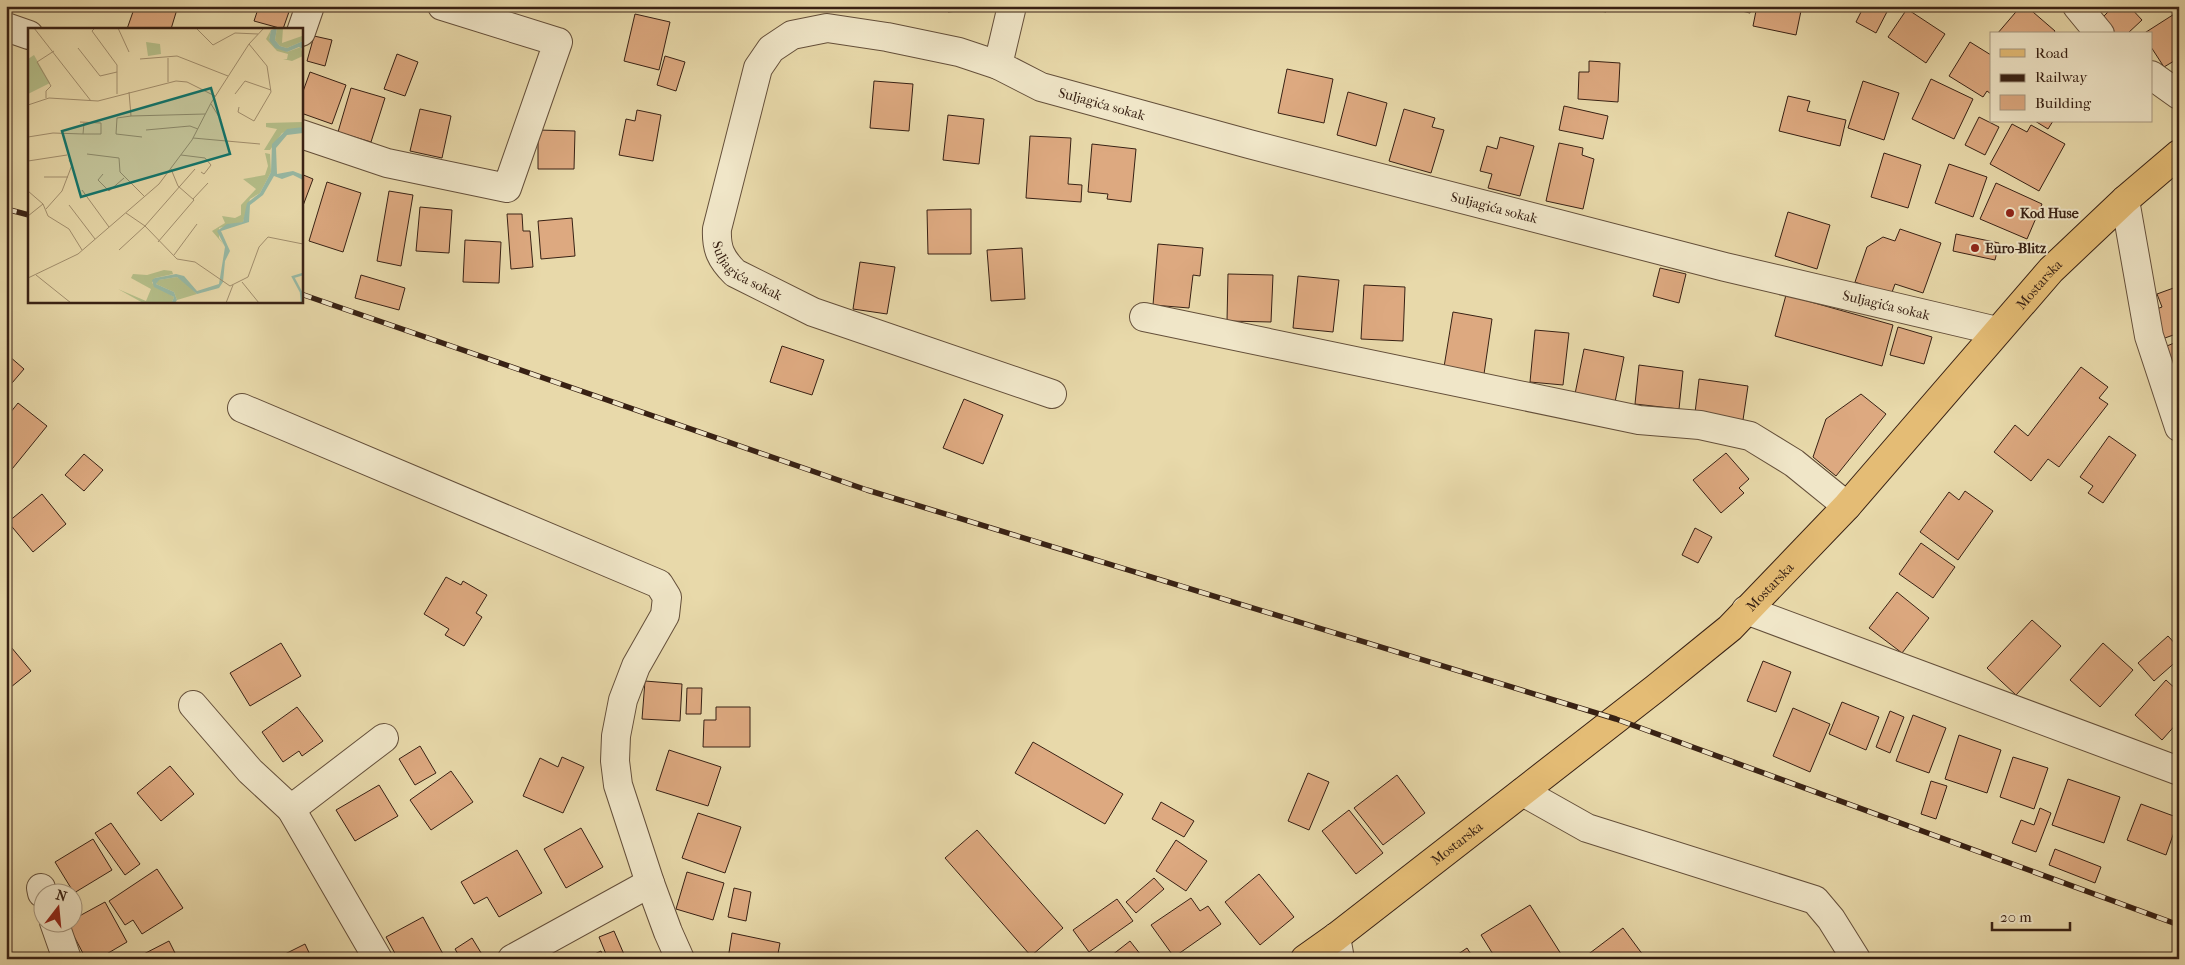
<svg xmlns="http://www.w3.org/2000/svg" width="2185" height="965" font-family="'IM FELL French Canon',serif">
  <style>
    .building { fill: #dda980; stroke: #382114 }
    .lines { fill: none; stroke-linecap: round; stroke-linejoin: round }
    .minor-casing { stroke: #644f3a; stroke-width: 30 }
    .major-casing { stroke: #382114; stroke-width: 30 }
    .minor { stroke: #f0e6c8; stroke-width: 28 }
    .major { stroke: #e4bc75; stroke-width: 28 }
    .rail-casing { stroke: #382114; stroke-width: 5.5 }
    .rail { stroke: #f0e6c8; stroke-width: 4; stroke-dasharray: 11; stroke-linecap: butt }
    .poi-dot { fill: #8f2418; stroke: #f0e6c8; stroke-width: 2 }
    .labels { text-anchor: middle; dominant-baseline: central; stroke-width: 4; stroke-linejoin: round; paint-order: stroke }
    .street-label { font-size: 14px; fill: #382114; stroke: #f0e6c8 }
    .poi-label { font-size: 14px; font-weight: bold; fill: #382114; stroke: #f0e6c8; text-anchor: start }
    .inset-river { fill: none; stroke: #98baa6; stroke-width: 2.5 }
    .inset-road { fill: none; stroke: #a28f6e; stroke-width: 1 }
    .view { fill: #0f766e; fill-opacity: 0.15; stroke: #0f766e; stroke-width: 2.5 }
    .inset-edge { fill: none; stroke: #382114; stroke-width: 2.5 }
  </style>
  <rect width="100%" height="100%" fill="#e8d9aa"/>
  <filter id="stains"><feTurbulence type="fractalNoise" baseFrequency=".004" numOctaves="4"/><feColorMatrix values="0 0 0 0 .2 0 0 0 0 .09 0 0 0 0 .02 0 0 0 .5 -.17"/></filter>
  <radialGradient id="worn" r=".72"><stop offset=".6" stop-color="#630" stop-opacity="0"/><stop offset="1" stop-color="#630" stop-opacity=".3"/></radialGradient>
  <!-- building -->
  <path class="building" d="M135,6L151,9L152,6H178L171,29H127Z
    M259,6H291L283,29L254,21Z
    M948,6H998V7L948,12Z
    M1571,6H1606V12Z
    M1721,6H1751L1750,13Z
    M1757,6H1802L1796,35L1753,26Z
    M1864,6H1890L1876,33L1856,22Z
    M2021,6H2026L2055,31L2053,34H1997Z
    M2114,6H2129L2142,20L2127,34H2114L2101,19Z
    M1907,9L1945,34L1926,63L1888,37Z
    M2179,11V58L2164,67L2151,47V34H2143Z
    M635,14L670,22L659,70L624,61Z
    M314,36L332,40L325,66L307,61Z
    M1970,42L1991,55V94L1987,91L1983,97L1949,76Z
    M397,54L418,62L405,96L384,89Z
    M665,56L685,62L676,91L657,85Z
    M1589,61L1620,63L1618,102L1578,99L1579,72H1589Z
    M1287,69L1333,79L1324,123L1278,113Z
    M310,72L346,85L332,124L301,113V97Z
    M1931,79L1973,99L1954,139L1912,119Z
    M874,81L913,84L909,131L870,128Z
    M1863,81L1899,93L1884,140L1848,128Z
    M351,88L385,98L371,142L338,132Z
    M1348,92L1387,103L1376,146L1337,135Z
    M1788,96L1810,101L1807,111L1846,120L1840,146L1779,131Z
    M1564,106L1608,116L1603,139L1559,130Z
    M420,109L451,116L442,158L410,151Z
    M1404,109L1435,118L1432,127L1444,130L1431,173L1389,161Z
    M637,110L661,115L653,161L619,155L626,119L635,121Z
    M948,115L984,119L979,164L943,160Z
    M1979,117L1999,127L1985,155L1965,145Z
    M2035,121H2053L2048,129Z
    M2012,124L2027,132L2031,125L2065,144L2039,191L1990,164Z
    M538,130L575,131L574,169H538Z
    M1030,136L1071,138L1068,184L1082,185L1081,202L1026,198Z
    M1500,137L1534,146L1520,196L1488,188L1492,174L1480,171L1487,146L1497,149Z
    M1559,143L1583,148L1582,155L1594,159L1583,209L1546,201Z
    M1092,144L1136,149L1131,202L1107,199L1108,194L1088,192Z
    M1884,153L1921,165L1908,208L1871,197Z
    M1949,164L1987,177L1973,217L1935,203Z
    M301,174L313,179L301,211Z
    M327,182L361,193L343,252L309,241Z
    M1996,183L2042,204L2027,239L1980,219Z
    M389,191L413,195L401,266L377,261Z
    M420,207L452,210L449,253L416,251Z
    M971,209V254H928L927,210Z
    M1788,212L1830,225L1817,269L1775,256Z
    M507,214H522L523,231H530L533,267L511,269Z
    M572,218L575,256L541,259L538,221Z
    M1900,229L1941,243L1923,293L1895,284L1891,295L1855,282L1867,247L1883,237L1895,241Z
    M1956,234L1999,243L1995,260L1953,251Z
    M465,240L501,242L499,283L463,282Z
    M1158,244L1203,248L1200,276L1193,275L1189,308L1153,305Z
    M1022,248L1025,299L991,301L987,250Z
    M860,262L895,267L887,314L853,309Z
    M1660,268L1686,274L1679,303L1653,296Z
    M1228,274L1273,275L1271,322L1227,321Z
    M361,275L405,288L399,310L355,298Z
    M1298,276L1339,280L1333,332L1293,328Z
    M1364,285L1405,287L1403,341L1361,339Z
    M2179,286V333L2162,339L2151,311L2162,307L2157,294Z
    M1786,295L1893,325L1882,366L1775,336Z
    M1453,312L1492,319L1484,374L1444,367Z
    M1898,327L1932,337L1924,364L1890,355Z
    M1535,330L1569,333L1563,385L1530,382Z
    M2179,341V358L2168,363L2162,348Z
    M782,346L824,360L812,395L770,382Z
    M1584,349L1624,357L1615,402L1575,394Z
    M9,356L24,369L6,390V360Z
    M1639,365L1683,371L1679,409L1635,404Z
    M2081,367L2108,387L2099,398L2108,404L2059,467L2048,459L2031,481L1994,452L2015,425L2028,436Z
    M1699,379L1748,386L1743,420L1695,413Z
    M1861,394L1886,414L1836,476L1813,457L1826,419Z
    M964,399L1003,415L983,464L943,448Z
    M18,403L47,426L8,474L6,473V418Z
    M2109,436L2136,455L2103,503L2088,493L2093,486L2080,477Z
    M1726,453L1749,479L1739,488L1744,493L1721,513L1693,480Z
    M84,454L103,470L84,491L65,475Z
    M1965,491L1993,511L1958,560L1920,532L1949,492L1959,500Z
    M42,494L66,524L33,552L8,522Z
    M1695,528L1712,537L1698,563L1682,555Z
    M1921,543L1955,567L1933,598L1899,574Z
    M446,577L461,585L463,581L487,595L476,613L482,617L464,646L445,635L449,629L424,614Z
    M1897,592L1929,618L1902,653L1869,628Z
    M2032,620L2061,646L2016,695L1987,668Z
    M2168,636L2179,648V659L2154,681L2138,663Z
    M6,641L31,671L6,691Z
    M281,643L301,676L250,706L230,673Z
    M2103,643L2133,670L2100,707L2070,680Z
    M1763,661L1791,672L1776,712L1747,701Z
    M2166,680L2179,692V721L2162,740L2135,715Z
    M645,681L682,684L680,721L642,719Z
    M687,688H702L701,714H686Z
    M1842,702L1879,717L1866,750L1829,734Z
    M297,707L323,741L302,756L299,751L283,762L262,732Z
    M716,707H750V747H703L704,720H716Z
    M1793,708L1830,724L1810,772L1773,756Z
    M1890,711L1904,717L1890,753L1876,747Z
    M1913,715L1946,728L1929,773L1896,761Z
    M1959,735L2001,750L1987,793L1945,779Z
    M1033,742L1123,794L1105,824L1015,773Z
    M420,746L436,773L415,785L399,759Z
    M669,750L721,767L708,806L656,790Z
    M562,757L584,767L563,813L523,796L540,758L558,767Z
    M2013,757L2048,768L2034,809L2000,797Z
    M170,766L194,794L161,821L137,793Z
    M451,771L473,802L431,830L410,800Z
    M1308,773L1329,782L1309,830L1288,821Z
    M1397,775L1425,813L1383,845L1354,808Z
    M2068,779L2120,797L2104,843L2052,825Z
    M1931,781L1947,786L1936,819L1921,814Z
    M379,785L398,816L355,841L336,810Z
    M1161,802L1194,821L1184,837L1152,819Z
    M2141,804L2179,818L2166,855L2127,840Z
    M2040,808L2051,813L2036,852L2012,843L2021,820L2034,825Z
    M1349,810L1383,853L1356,874L1322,831Z
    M698,813L741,827L725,873L682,858Z
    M111,823L140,864L125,875L95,833Z
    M581,828L603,867L566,888L544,849Z
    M977,830L1063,928L1031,956L945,858Z
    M93,839L112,870L74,893L55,862Z
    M1176,840L1207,861L1186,891L1156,871Z
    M2055,849L2101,867L2095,883L2049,865Z
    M517,850L542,893L499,917L487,897L474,904L461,882Z
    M157,869L183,908L142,934L133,920L125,925L109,901Z
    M687,872L724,883L713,920L676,909Z
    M1259,874L1294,917L1260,945L1225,902Z
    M1154,878L1164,889L1136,913L1126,902Z
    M734,888L751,892L746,921L728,917Z
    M1191,898L1200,911L1208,906L1221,924L1174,957L1151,925Z
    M1117,899L1133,921L1089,952L1073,930Z
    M105,902L127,942L98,959H86L67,923L72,922V920Z
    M1530,905L1561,954L1553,959H1496L1481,935Z
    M423,917L443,954L434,959H398L386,937Z
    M1623,928L1646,959H1582Z
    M614,931L626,959H608L599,937Z
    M732,933L780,943L777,959H728Z
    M472,938L483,956L479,959H461L455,949Z
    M169,941L178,959H134Z
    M1130,941L1144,959H1107Z
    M305,944L312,959H275Z
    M1467,948L1474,959H1451Z
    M601,951L604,959H584Z"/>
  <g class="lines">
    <!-- minor casing -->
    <g class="minor-casing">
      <g id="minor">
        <path id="s1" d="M1012,6L998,65L1041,87L1249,144L1725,267L1997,331"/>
        <path d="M2077,6L2100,34"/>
        <path d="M6,27L29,35"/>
        <path d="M301,32L310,6"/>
        <path id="s2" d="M998,65L959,52L887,37L827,28L792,35L771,49L758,68L717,229C716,249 721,259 735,273L813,312L1052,394"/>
        <path d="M2151,75L2179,95"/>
        <path d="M301,134L387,163L507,188L558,42L442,6"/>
        <path d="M2125,200L2149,336L2179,427"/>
        <path d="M1144,317L1639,420L1700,425L1750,436L1794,463L1847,506"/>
        <path d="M242,408L659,584L667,597L665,615L636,666L623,700L616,736L615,761L618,785L650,883L668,932L680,959"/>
        <path d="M1746,610L2179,771"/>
        <path d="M193,705L250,771L291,809"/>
        <path d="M1523,792L1587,828L1815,900L1831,919L1856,959"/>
        <path d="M41,888L42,893"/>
        <path d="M54,922L67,959"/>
        <path d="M1336,937L1340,959"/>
        <path d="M378,959L291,809L384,738"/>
        <path d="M512,959L650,883"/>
      </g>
    </g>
    <!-- major casing -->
    <g class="major-casing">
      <g id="major">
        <path id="s3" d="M1305,959L1336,937L1656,688L1730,628L1847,506L2051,270L2125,200L2179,154"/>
      </g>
    </g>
    <!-- minor -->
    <use href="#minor" class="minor"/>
    <!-- major -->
    <use href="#major" class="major"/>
    <!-- rail casing -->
    <g class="rail-casing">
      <path id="rail" d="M6,209L29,215
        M301,294L867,490L1616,719L2179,925"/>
    </g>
    <!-- rail -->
    <use href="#rail" class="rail"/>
  </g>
  <!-- markers -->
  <g class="poi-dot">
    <circle cx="2010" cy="213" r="5"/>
    <circle cx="1975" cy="248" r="5"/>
  </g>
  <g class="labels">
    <!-- street labels -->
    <g class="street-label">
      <text stroke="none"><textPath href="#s1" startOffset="172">Suljagića sokak</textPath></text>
      <text stroke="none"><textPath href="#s1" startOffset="578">Suljagića sokak</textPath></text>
      <text stroke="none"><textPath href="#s2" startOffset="482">Suljagića sokak</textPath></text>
      <text stroke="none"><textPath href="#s3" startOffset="1001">Mostarska</textPath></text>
      <text stroke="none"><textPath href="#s1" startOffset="982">Suljagića sokak</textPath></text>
      <text stroke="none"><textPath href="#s3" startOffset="596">Mostarska</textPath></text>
      <text stroke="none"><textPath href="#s3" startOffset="191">Mostarska</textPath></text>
    </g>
    <!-- poi labels -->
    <g class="poi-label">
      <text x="2020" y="213">Kod Huse</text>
      <text x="1985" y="248">Euro-Blitz</text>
    </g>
  </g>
  <!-- overview -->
  <g transform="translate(28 28)">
    <rect width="275" height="275" fill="#e8d9aa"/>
    <path d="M249,0H255L254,15L274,8L275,13L259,20L252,18L247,12ZM243,2L241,12L259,24L273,19L275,28L264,33L255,31H259L260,26L249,23L238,11ZM118,14L132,16L133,26L120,28ZM6,27L22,55L0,66V31ZM275,94V99L254,105L242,122H236L249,101L238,99V95ZM237,125L242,126L243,144L232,165L222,171L215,194L191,200V210L196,217L184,203L197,195L194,188L207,190L213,187V177L228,161L215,151L237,147L240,138ZM136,242L144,243L145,246L127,250L124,255L146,269L144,274L115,275L90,261L118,273L123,261L103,250L105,246L119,247ZM149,249L159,256L169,266L149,272L146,264L128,256L130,252Z" fill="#b5bf8a"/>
    <path d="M249,0L247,12L252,18L259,20L275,13V21L271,19L259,24L247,20L241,12L243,2ZM275,99V105L259,107L248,120L249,146L265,143L275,147V152L265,147L254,151L246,148L235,167L222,177L221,194L193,203L202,223L197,233L195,254L191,260L169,266L149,249L131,252L128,256L146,264L149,272L147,275H129L144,274L146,269L126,259L124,252L127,250L148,246L156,248L169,263L191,256L197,219L189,203L199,196L215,194L219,175L232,165L243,144L244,116L259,101Z" fill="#98baa6"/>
    <path class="inset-river" d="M274,275L273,264L265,249L275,246"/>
    <path class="inset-road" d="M6,0L63,73M67,0L64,3L89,37V66M90,0L101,24M168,0L185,17L207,5L230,6M50,20L72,48L89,44M112,31L149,28L200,48M140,54V30M101,64L103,88L177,86M207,66L217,53L243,62M18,70V63L23,58L9,34L26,23M183,76L193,92M0,77L21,70L70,73L148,53L159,54L187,68M211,79L210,84L226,93L243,64L239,38L221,16M103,88L89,90L88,106L114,109M52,94L73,95V106H55M118,102L162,98L170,101M0,109L25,105L55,106L56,95M165,110L232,116M59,126L91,130L92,144L117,169M153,127L177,130L183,137L176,146L173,144M0,133L39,127M75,146L70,152L81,163L96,150M16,149H40M54,162L81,199M0,163L15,176L20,188L41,201L54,222M165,171L180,155M41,177L67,211M18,181L34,163L44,137L41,132M98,185L117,198L149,231L167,234L202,258L220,249L231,219L240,209L275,216M0,188L15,176M130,214L166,172L150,158L143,141M91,222L117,198L167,141M146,227L169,196M8,247L43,275M0,250L50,226L131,156L164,112L183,75L221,16L236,0M214,254L231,275M198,275L205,257"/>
    <path class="view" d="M183,60L202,126L53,169L34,103Z"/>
    <rect width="275" height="275" class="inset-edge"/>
  </g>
  <!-- margin -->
  <rect width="2185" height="965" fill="none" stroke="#e8d9aa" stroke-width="25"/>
  <rect x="8" y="8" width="2170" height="950" fill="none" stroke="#382114" stroke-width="2.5"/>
  <rect x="12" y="12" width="2160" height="940" fill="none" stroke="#382114"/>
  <!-- legend -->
  <rect x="1990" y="32" width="162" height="90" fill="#f0e6c8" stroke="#a69780"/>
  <rect x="2000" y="49" width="25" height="8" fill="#e4bc75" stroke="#a69780"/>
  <text x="2035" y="58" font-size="15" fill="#382114">Road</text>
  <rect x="2000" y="74" width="25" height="8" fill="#382114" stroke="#a69780"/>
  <text x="2035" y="82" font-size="15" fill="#382114">Railway</text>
  <rect x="2000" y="95" width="25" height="15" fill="#dda980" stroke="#a69780"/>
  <text x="2035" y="108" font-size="15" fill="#382114">Building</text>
  <!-- north arrow -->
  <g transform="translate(58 908) rotate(16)"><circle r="24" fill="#f0e6c8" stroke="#a69780"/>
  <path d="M0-4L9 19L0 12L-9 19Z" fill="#8f2418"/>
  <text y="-8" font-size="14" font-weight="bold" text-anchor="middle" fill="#382114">N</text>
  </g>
  <!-- scale -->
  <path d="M1992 922v8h78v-8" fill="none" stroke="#382114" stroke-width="2.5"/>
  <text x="2000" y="922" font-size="15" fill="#382114" stroke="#f0e6c8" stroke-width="4" paint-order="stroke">20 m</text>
  <rect width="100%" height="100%" filter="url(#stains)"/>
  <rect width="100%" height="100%" fill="url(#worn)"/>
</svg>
